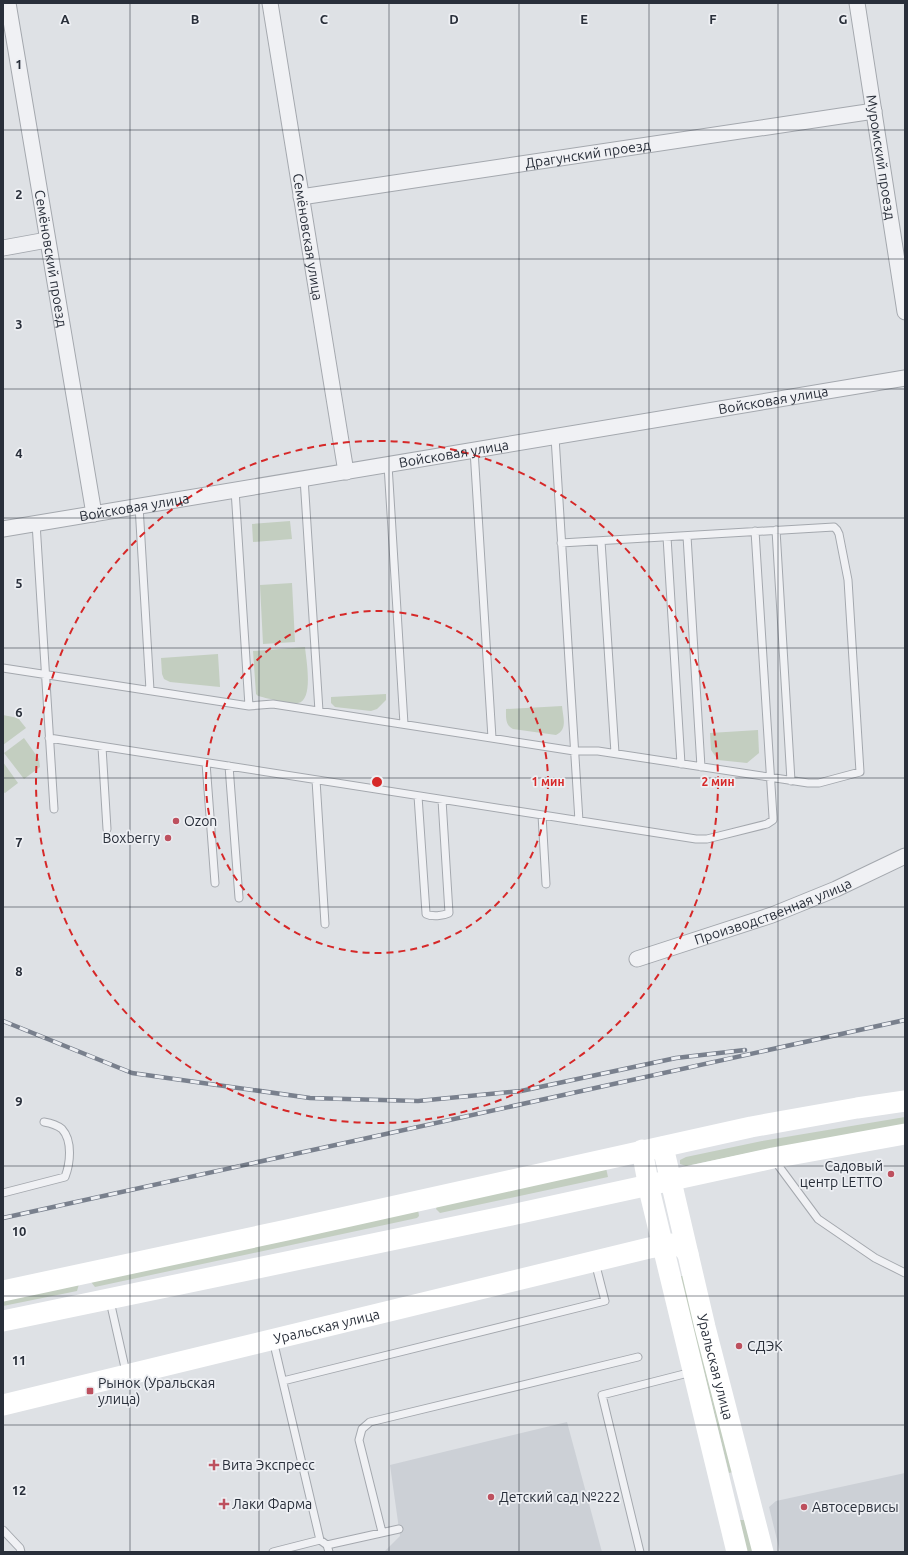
<svg xmlns="http://www.w3.org/2000/svg" width="908" height="1555" font-family="Ubuntu,sans-serif">
  <style>
    .built { fill: #ccd0d6 }
    .green { fill: #c3cec0 }
    .lines { fill: none; stroke-linecap: round; stroke-linejoin: round }
    .service-casing { stroke: #a4a8ae; stroke-width: 9 }
    .minor-casing { stroke: #a4a8ae; stroke-width: 17 }
    .service { stroke: #f0f1f4; stroke-width: 7 }
    .minor { stroke: #f0f1f4; stroke-width: 15 }
    .secondary { stroke: #fff; stroke-width: 21 }
    .rail-casing { stroke: #79808d; stroke-width: 4.5 }
    .rail { stroke: #edeff3; stroke-width: 3; stroke-dasharray: 9; stroke-linecap: butt }
    .grid { fill: none; stroke: #292f3a; stroke-width: 1; stroke-opacity: 0.55 }
    .ring { fill: none; stroke: #d62828; stroke-width: 2; stroke-dasharray: 7 5 }
    .poi-dot { fill: #bd505e; stroke: #edeff3; stroke-width: 1.5 }
    .labels { text-anchor: middle; dominant-baseline: central; stroke-width: 3.5; stroke-linejoin: round; paint-order: stroke }
    .street-label { font-size: 14px; fill: #292f3a; stroke: #edeff3 }
    .poi-label { font-size: 14px; fill: #292f3a; stroke: #edeff3; text-anchor: start }
    .grid-label { font-size: 13px; text-anchor: middle; font-weight: bold; fill: #292f3a; stroke: #edeff3; stroke-width: 3.5; stroke-linejoin: round; paint-order: stroke }
    .centre { fill: #d62828; stroke: #edeff3; stroke-width: 2 }
    .ring-label { font-size: 12px; text-anchor: middle; font-weight: bold; fill: #d62828; stroke: #edeff3; stroke-width: 3.5; stroke-linejoin: round; paint-order: stroke }
  </style>
  <rect width="100%" height="100%" fill="#dee1e5"/>
  <!-- built -->
  <path class="built" d="M567,1422L602,1552H384L400,1536L390,1465Z
    M905,1473V1552H780L769,1507L776,1501Z"/>
  <!-- green -->
  <path class="green" d="M290,521L292,539L253,542L252,524Z
    M292,583L295,642L263,644L260,585Z
    M305,647C306,659 314,700 298,703C292,705 266,698 258,696L256,694L253,651Z
    M218,654L220,687L170,682L164,679L162,674L161,658Z
    M386,694V700L377,709L371,711L335,707L331,703V697Z
    M562,706C563,717 568,730 556,735L513,729C505,725 506,717 506,709Z
    M3,715L18,718L26,728L3,745Z
    M758,730L759,753L747,763L718,760L711,750L710,733Z
    M24,738L39,759L40,767L24,779L4,753Z
    M3,762L18,783L5,793L3,792Z
    M905,1117V1127L754,1152L686,1166L680,1164V1160L686,1157L762,1141Z
    M606,1168L608,1177L440,1213L436,1209L437,1206Z
    M418,1209L419,1216L417,1218L95,1287L91,1282Z
    M680,1276H684L733,1472L729,1473Z
    M79,1284L77,1291L3,1306V1295Z
    M740,1520H745L754,1552H746Z"/>
  <g class="lines">
    <!-- service casing -->
    <g class="service-casing">
      <path id="service" d="M555,437L579,821
        M474,450L492,738
        M388,465L404,724
        M304,478L319,711
        M235,490L249,706
        M139,506L150,690
        M36,523L54,809
        M776,530L791,781
        M687,536L701,767
        M667,537L681,764
        M601,541L615,753
        M3,668L249,706L273,704L574,751H598L808,783H819L860,772L848,580L839,534L837,530L834,527L561,543
        M49,738L696,839H707L767,824L773,820V817L755,531
        M102,747L107,829
        M206,763L215,883
        M229,766L239,898
        M316,780L325,924
        M418,796L426,913V914C432,917 443,916 449,913L442,800
        M542,815L546,884
        M775,1161L818,1219L875,1258L905,1273
        M3,1193L65,1177C70,1164 73,1141 62,1129C57,1125 50,1123 44,1122
        M110,1301L126,1372
        M273,1340L320,1540L327,1545L329,1552
        M283,1381L605,1301L595,1262
        M3,1530L20,1548L21,1552
        M382,1532L359,1440L362,1429L370,1422L638,1357
        M327,1545L399,1529
        M273,1552L320,1540
        M640,1552L602,1395L692,1372"/>
    </g>
    <!-- minor casing -->
    <g class="minor-casing">
      <g id="minor">
        <path id="s1" d="M8,3L94,514"/>
        <path id="s2" d="M270,3L346,472"/>
        <path id="s3" d="M857,3L905,312"/>
        <path id="s4" d="M301,197L874,111"/>
        <path d="M3,248L47,240"/>
        <path id="s5" d="M3,529L905,378"/>
        <path id="s6" d="M637,959L772,915L836,889L905,856"/>
      </g>
    </g>
    <!-- service -->
    <use href="#service" class="service"/>
    <!-- minor -->
    <use href="#minor" class="minor"/>
    <!-- secondary -->
    <g class="secondary">
      <path id="s7" d="M663,1147L705,1327L763,1552"/>
      <path d="M642,1150L650,1193L737,1552"/>
      <path d="M3,1291L287,1230L751,1127L857,1108L905,1101"/>
      <path d="M3,1321L502,1217L773,1158L905,1134"/>
      <path id="s8" d="M3,1405L649,1248C665,1245 678,1238 688,1254"/>
    </g>
    <!-- rail casing -->
    <g class="rail-casing">
      <path id="rail" d="M3,1021L132,1073L310,1098L418,1101L521,1091L676,1058L745,1050
        M3,1218L905,1020"/>
    </g>
    <!-- rail -->
    <use href="#rail" class="rail"/>
  </g>
  <!-- grid -->
  <path class="grid" d="M130,3V1552M259,3V1552M389,3V1552M519,3V1552M649,3V1552M778,3V1552M3,130H905M3,259H905M3,389H905M3,518H905M3,648H905M3,778H905M3,907H905M3,1037H905M3,1166H905M3,1296H905M3,1425H905"/>
  <!-- distance rings -->
  <g class="ring">
    <circle cx="377" cy="782" r="171"/>
    <circle cx="377" cy="782" r="341"/>
  </g>
  <!-- markers -->
  <g class="poi-dot">
    <circle cx="176" cy="821" r="4"/>
    <circle cx="168" cy="838" r="4"/>
    <circle cx="891" cy="1174" r="4"/>
    <circle cx="739" cy="1346" r="4"/>
    <rect x="86" y="1387" width="8" height="8" rx="2"/>
    <path d="M212 1459h4v4h4v4h-4v4h-4v-4h-4v-4h4z"/>
    <circle cx="491" cy="1497" r="4"/>
    <path d="M222 1498h4v4h4v4h-4v4h-4v-4h-4v-4h4z"/>
    <circle cx="804" cy="1507" r="4"/>
  </g>
  <g class="labels">
    <!-- street labels -->
    <g class="street-label">
      <text stroke="none"><textPath href="#s4" startOffset="290">Драгунский проезд</textPath></text>
      <text stroke="none"><textPath href="#s3" startOffset="156">Муромский проезд</textPath></text>
      <text stroke="none"><textPath href="#s2" startOffset="237">Семёновская улица</textPath></text>
      <text stroke="none"><textPath href="#s1" startOffset="259">Семёновский проезд</textPath></text>
      <text stroke="none"><textPath href="#s5" startOffset="781">Войсковая улица</textPath></text>
      <text stroke="none"><textPath href="#s5" startOffset="457">Войсковая улица</textPath></text>
      <text stroke="none"><textPath href="#s5" startOffset="133">Войсковая улица</textPath></text>
      <text stroke="none"><textPath href="#s6" startOffset="144">Производственная улица</textPath></text>
      <text stroke="none"><textPath href="#s8" startOffset="333">Уральская улица</textPath></text>
      <text stroke="none"><textPath href="#s7" startOffset="226">Уральская улица</textPath></text>
    </g>
    <!-- poi labels -->
    <g class="poi-label">
      <text x="184" y="821">Ozon</text>
      <text x="160" y="838" text-anchor="end">Boxberry</text>
      <text x="883" y="1166" text-anchor="end">Садовый<tspan x="883" dy="16">центр LETTO</tspan></text>
      <text x="747" y="1346">СДЭК</text>
      <text x="98" y="1383">Рынок (Уральская<tspan x="98" dy="16">улица)</tspan></text>
      <text x="222" y="1465">Вита Экспресс</text>
      <text x="499" y="1497">Детский сад №222</text>
      <text x="232" y="1504">Лаки Фарма</text>
      <text x="812" y="1507">Автосервисы</text>
    </g>
  </g>
  <g class="grid-label">
    <text x="65" y="24">A</text>
    <text x="195" y="24">B</text>
    <text x="324" y="24">C</text>
    <text x="454" y="24">D</text>
    <text x="584" y="24">E</text>
    <text x="713" y="24">F</text>
    <text x="843" y="24">G</text>
    <text x="19" y="69">1</text>
    <text x="19" y="199">2</text>
    <text x="19" y="329">3</text>
    <text x="19" y="458">4</text>
    <text x="19" y="588">5</text>
    <text x="19" y="717">6</text>
    <text x="19" y="847">7</text>
    <text x="19" y="976">8</text>
    <text x="19" y="1106">9</text>
    <text x="19" y="1236">10</text>
    <text x="19" y="1365">11</text>
    <text x="19" y="1495">12</text>
  </g>
  <circle cx="377" cy="782" r="6" class="centre"/>
  <g class="ring-label">
    <text x="548" y="786">1 мин</text>
    <text x="718" y="786">2 мин</text>
  </g>
  <!-- border -->
  <rect width="908" height="1555" fill="none" stroke="#292f3a" stroke-width="8"/>
</svg>
